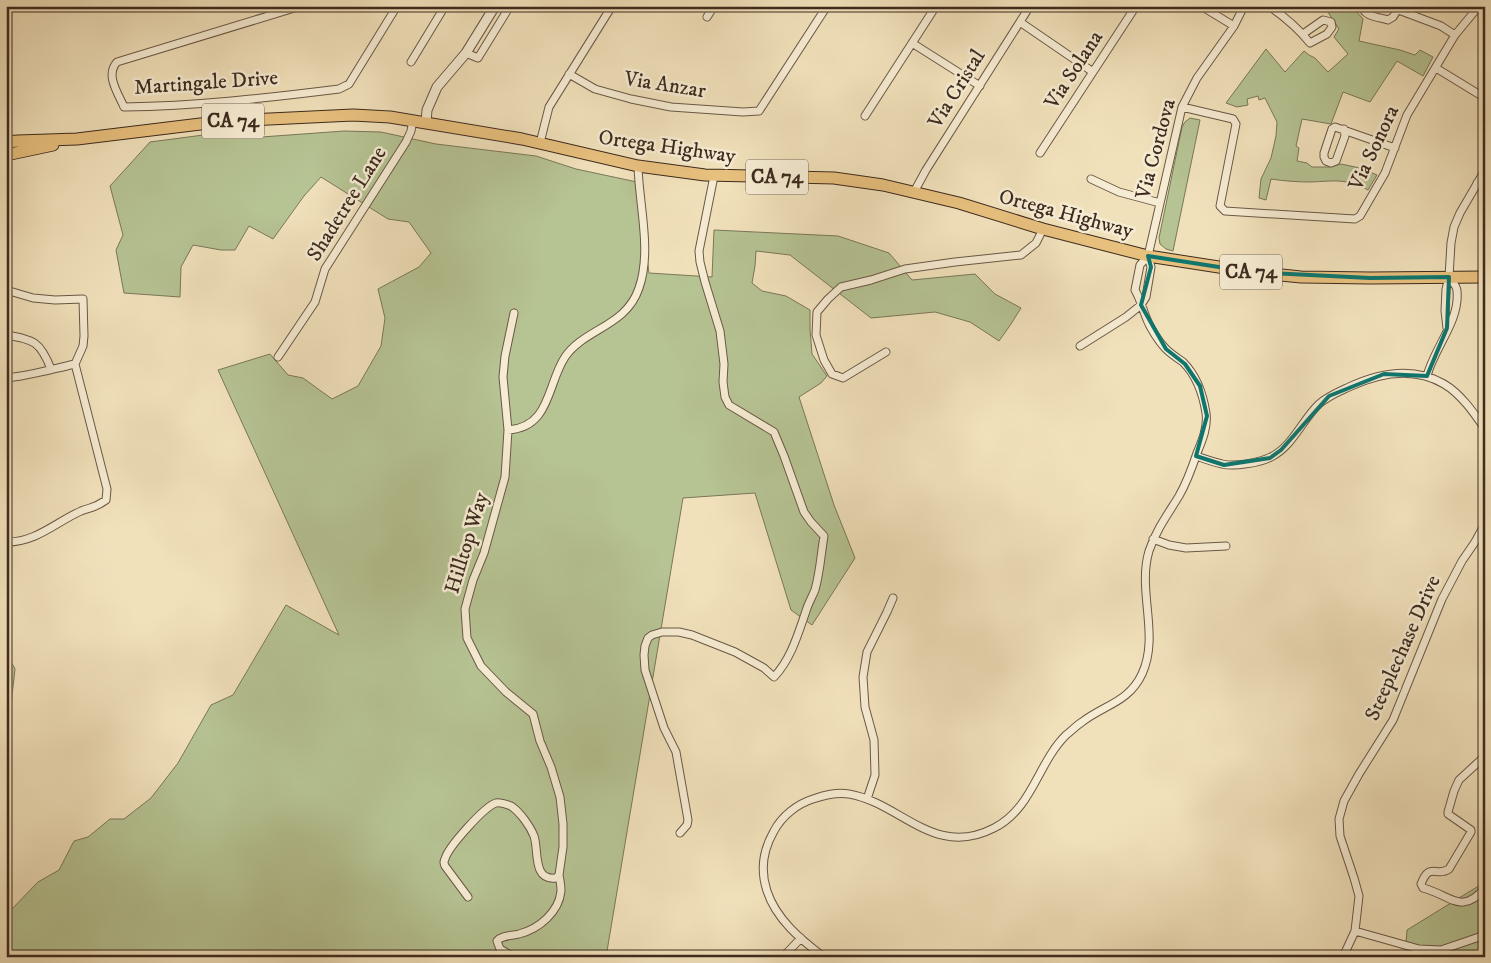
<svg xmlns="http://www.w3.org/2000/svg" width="1491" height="963" font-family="'IM FELL DW Pica',serif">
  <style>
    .green { fill: #b6c393; stroke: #7a7759 }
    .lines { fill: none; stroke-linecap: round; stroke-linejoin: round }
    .minor-casing { stroke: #6a5846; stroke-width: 9 }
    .tertiary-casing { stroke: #6a5846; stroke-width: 11 }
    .primary-casing { stroke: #3d2b1f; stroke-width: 13 }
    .minor { stroke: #f6ecd3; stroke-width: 7 }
    .tertiary { stroke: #f6ecd3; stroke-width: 9 }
    .primary { stroke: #e8c07e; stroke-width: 11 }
    .marked { fill: none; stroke: #0f766e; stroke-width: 4; stroke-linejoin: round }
    .labels { text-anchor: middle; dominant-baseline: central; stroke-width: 5; stroke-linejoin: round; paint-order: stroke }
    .shield { fill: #f6ecd3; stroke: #746555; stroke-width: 1 }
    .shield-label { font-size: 20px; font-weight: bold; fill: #3d2b1f }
    .street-label { font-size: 21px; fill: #3d2b1f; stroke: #f6ecd3 }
  </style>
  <rect width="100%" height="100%" fill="#f1e1bb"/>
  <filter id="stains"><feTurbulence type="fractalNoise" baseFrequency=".004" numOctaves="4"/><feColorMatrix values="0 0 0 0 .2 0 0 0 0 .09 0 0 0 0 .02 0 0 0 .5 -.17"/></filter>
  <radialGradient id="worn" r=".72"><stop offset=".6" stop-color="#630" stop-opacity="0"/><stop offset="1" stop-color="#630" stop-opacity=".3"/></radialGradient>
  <!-- green -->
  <path class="green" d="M1324,6H1356V11L1363,19L1359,41L1400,50L1415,55L1420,50L1433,57L1423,76L1397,61L1370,102L1343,92L1331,124L1302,119L1296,146L1299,148L1297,161L1307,163L1312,167H1329L1341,164L1360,168L1377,175L1368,190C1344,178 1336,181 1311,182C1297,182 1284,181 1271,179L1266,200L1259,198L1261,179L1271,158L1276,136L1277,122L1265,98L1259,100L1258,96L1247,99L1248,105L1237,107L1226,103L1266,49L1285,72L1304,51L1309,55L1315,58L1328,72L1348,54L1334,37L1339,29Z
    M1190,118L1200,120L1173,251L1166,249L1160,244L1159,238L1182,127L1185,122Z
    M234,131L248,138L344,131L381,132L436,144L536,156L576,169L637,182L649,273L712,277L714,230L838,236L889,253L912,280L975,274L995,294L1021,308L1011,324L999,341L970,322L935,312L871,318L790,255L756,251L755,266L752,283L762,291L786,296L810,310V329L812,354L827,376L821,383L799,397L834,505L855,558L812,625L791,610L755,493L683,498L606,957H6V918L10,911L38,882L59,870L74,841L88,837L110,819H124L151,798L178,763L211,705L233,695L286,605L339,635L218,370L270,354L288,375L303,378L332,399L358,386L381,346L385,318L378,289L419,267L431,253L409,222L388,219L321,177L304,196L273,239L249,226L235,250H221L193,245L181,267L180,297L124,293L116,250L123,235L110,186L150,142Z
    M6,652L15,669L9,723L6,728Z
    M1485,882V957H1405L1407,930Z"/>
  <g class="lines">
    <!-- minor casing -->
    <g class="minor-casing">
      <path id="minor" d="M301,6L117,62C105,75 118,93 124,107C196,106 267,98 339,89L349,84L397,6
        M1201,6L1234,26
        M1269,6C1285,17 1298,28 1310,43L1327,34L1332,27L1331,22L1323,20L1303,34
        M1362,6C1364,17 1379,17 1388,20L1393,17L1398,9
        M1388,6L1441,26L1455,35
        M707,17L714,6
        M1020,22L1093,72
        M912,43L980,86
        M466,53L478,58L510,6
        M411,62L445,6
        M1436,68L1485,98
        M569,74L595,89L631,99L671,107L743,112L759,111L827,6
        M1182,107L1233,119L1236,124L1220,206L1225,211L1355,219L1360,216L1385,173L1407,115L1455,35L1479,6
        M865,116L936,6
        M1344,129L1345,136L1336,161L1331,163L1326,161L1324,157V153L1332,129L1335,127L1395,148
        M540,143L549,107L612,6
        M1040,153L1136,6
        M1091,179L1119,192L1160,203
        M1477,183L1485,187
        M914,192L926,170L1030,6
        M6,290L33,298L55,300L83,299L84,336L83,346L75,364
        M1447,328L1445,311L1446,289L1449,277L1451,243L1454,227L1460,213L1485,170
        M6,335C34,340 40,341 51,369
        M1080,346L1126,317L1141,305L1146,297L1151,267L1148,256L1182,107L1197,78L1234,26L1244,6
        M886,352L843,378L832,374L824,360L816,335L817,312L828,299L841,287L871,280L905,269L955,262L1021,255L1036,243L1043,229
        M278,357L315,302L325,269L406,142L411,131L413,120
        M1427,376C1434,348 1460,321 1457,291C1457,286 1452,281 1449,277
        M6,378C30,376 52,369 75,364
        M508,430C551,427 547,384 565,357C585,328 626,327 639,288C652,251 639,205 638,166
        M1196,456C1205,459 1213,462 1222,464C1234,467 1259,463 1271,457C1293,446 1302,420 1319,404C1328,396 1338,392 1349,387C1379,373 1413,366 1444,384C1461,394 1474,413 1485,429
        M1153,539L1169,545L1186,548L1226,546
        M6,542C35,543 56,522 81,511C92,507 95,508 106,500L107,489L75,364
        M1485,756L1459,780L1454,791L1448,812V814L1471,830V832L1449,869C1436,878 1430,861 1421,884L1423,888C1451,895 1461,916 1485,888
        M867,799L875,775L874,740L865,707L863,677L867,652L887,612L893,598
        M680,833L687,825L688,820L676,752L664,728L645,670L644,655L645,646L648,638L652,635L662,632H679L692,635L735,652L764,668L774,677C791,659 798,634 806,611C808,604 812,597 815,590C820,572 821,554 824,536L811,522L804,512L784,456L774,432L729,405L725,397L723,382L724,364L720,331L705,282L700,262L699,251L714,176
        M468,897L445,866C444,863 443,862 445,859C448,847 485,806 496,803C501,802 506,804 511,806C520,812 530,826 534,836C539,850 532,881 556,878L559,875L563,847V824L560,797L551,767L540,741L533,714L506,692L481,666L467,638L465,609L473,580L484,553L505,477L508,430L503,377L505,356L514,313
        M1355,931L1419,949L1441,950L1485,935
        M514,957L500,949L497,941C502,935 512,936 519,934C539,929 559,912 561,891C561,886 560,880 559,875
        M783,957L801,938
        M824,957C801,940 776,919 767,891C760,870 763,850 774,831C782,816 797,804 813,799C825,795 836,792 849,794C901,803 934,859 994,828C1033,808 1037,764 1066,735C1071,731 1076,726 1082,722C1104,705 1129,702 1142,674C1160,635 1137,591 1149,551C1156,530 1168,514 1179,496C1187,482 1192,468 1197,453C1202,441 1208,427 1206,413C1203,394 1197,376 1183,362C1177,358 1171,354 1166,349C1161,344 1155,335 1151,328C1144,316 1142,302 1135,290L1140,265L1148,256
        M1343,957L1355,931L1359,896L1354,878L1340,836L1339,819L1344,801L1359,774L1393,720L1442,599L1462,561L1475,542L1485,524"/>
    </g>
    <!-- tertiary casing -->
    <g class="tertiary-casing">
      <path id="tertiary" d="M426,122L427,110L437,87L466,53L495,6"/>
    </g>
    <!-- primary casing -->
    <g class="primary-casing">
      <path id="primary" d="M6,142L18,141L77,139L225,121L353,115L390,117L522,139L638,166L705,175L834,178L883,185L959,203L1043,229L1148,256L1251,272L1301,277L1370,278L1485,277
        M6,155L53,145"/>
    </g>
    <!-- minor -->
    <use href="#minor" class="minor"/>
    <!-- tertiary -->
    <use href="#tertiary" class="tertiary"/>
    <!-- primary -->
    <use href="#primary" class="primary"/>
  </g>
  <!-- marked area -->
  <path class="marked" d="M1148,256L1251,272L1370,278L1449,277L1447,328L1427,376L1384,374L1329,396L1281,450L1270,458L1224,465L1196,456L1207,416L1200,386L1185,364L1166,349L1141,305L1151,267Z"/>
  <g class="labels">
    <!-- shield labels -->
    <g class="shield">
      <rect x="202" y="103.5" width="62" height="35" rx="4"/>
      <rect x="746" y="159.5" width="62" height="35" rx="4"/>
      <rect x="1220" y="254.5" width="62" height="35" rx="4"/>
    </g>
    <g class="shield-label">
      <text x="233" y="121">CA 74</text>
      <text x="777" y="177">CA 74</text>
      <text x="1251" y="272">CA 74</text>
    </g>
    <!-- street labels -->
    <g class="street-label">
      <text transform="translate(1074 70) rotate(-57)">Via Solana</text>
      <text transform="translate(206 83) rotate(-4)">Martingale Drive</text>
      <text transform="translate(665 85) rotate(9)">Via Anzar</text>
      <text transform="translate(957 89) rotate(-58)">Via Cristal</text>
      <text transform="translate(667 147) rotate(8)">Ortega Highway</text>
      <text transform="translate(1374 148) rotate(-65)">Via Sonora</text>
      <text transform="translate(1156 149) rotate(-75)">Via Cordova</text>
      <text transform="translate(347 204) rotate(-58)">Shadetree Lane</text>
      <text transform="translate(1066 214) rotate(15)">Ortega Highway</text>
      <text transform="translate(467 543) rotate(-73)">Hilltop Way</text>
      <text transform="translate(1403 648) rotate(-66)">Steeplechase Drive</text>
    </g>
  </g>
  <!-- margin -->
  <rect width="1491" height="963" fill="none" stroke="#f1e1bb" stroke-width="25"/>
  <rect x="8" y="8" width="1476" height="948" fill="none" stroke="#3d2b1f" stroke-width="2.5"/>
  <rect x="12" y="12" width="1466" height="938" fill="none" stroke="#3d2b1f"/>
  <rect width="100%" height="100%" filter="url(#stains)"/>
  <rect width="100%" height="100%" fill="url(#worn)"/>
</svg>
